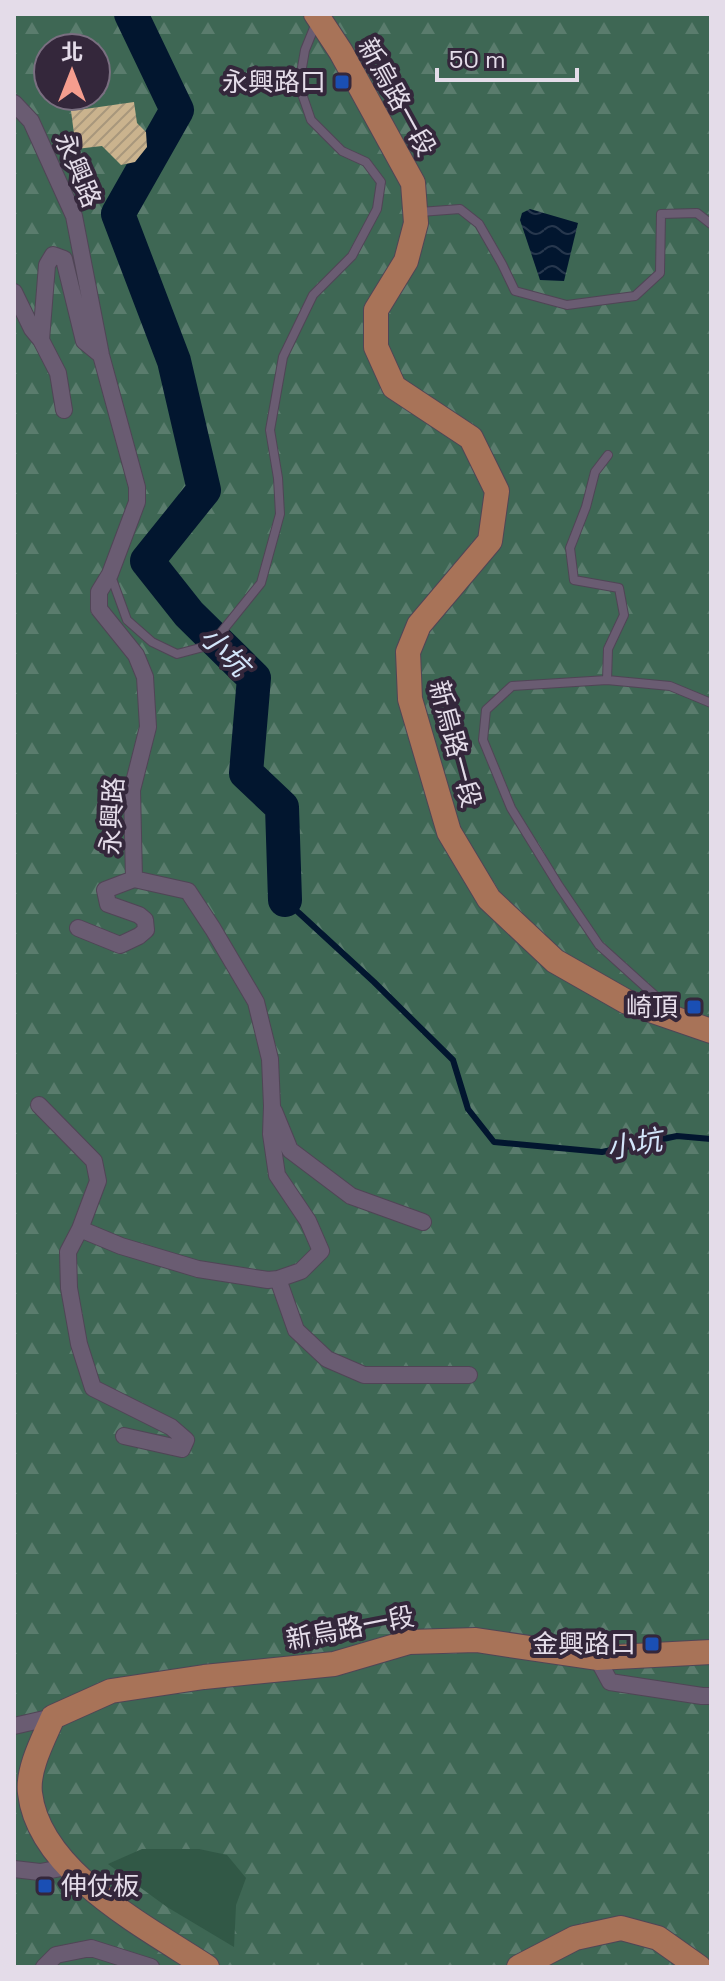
<svg xmlns="http://www.w3.org/2000/svg" width="725" height="1981" font-family="'Space Grotesk','Noto Sans TC',sans-serif">
  <style>
    .forest { fill: url(#forest-firs); fill-rule: evenodd }
    .park { fill: #315846 }
    .water { fill: url(#water-waves) }
    .lines { fill: none; stroke-linecap: round; stroke-linejoin: round }
    .stream { stroke: #02162f; stroke-width: 6 }
    .river { stroke: #02162f; stroke-width: 34 }
    .building { fill: url(#building-hatch) }
    .lane-casing { stroke: #504556; stroke-width: 10 }
    .street-casing { stroke: #504556; stroke-width: 18 }
    .primary-casing { stroke: #504556; stroke-width: 26 }
    .lane { stroke: #6a5c72; stroke-width: 8 }
    .street { stroke: #6a5c72; stroke-width: 16 }
    .primary { stroke: #a87358; stroke-width: 24 }
    .transit-dot { fill: #1a4fb4; stroke: #34273b; stroke-width: 3 }
    .labels { text-anchor: middle; dominant-baseline: central; stroke-width: 8; stroke-linejoin: round; paint-order: stroke }
    .poi-label { font-size: 26px; fill: #e4dce9; stroke: #34273b; text-anchor: end }
    .street-label { font-size: 26px; fill: #e4dce9; stroke: #34273b }
    .water-label { font-size: 28px; font-style: italic; fill: #d3e5fa; stroke: #34273b }
  </style>
  <defs>
    <pattern id="forest-firs" width="22" height="20" patternUnits="userSpaceOnUse" patternTransform="scale(2)"><rect width="22" height="20" fill="#3e6754"/><path d="M5 1l3.5 6h-7zM16 11l3.5 6h-7z" fill="#5a7c6d"/></pattern>
    <pattern id="water-waves" width="16" height="10" patternUnits="userSpaceOnUse" patternTransform="scale(2)"><rect width="16" height="10" fill="#02162f"/><path d="M0 5q4-4 8 0t8 0" fill="none" stroke="#27374d"/></pattern>
    <pattern id="building-hatch" width="6" height="6" patternUnits="userSpaceOnUse" patternTransform="scale(2)"><rect width="6" height="6" fill="#cab38e"/><path d="M-1 1l2-2M0 6l6-6M5 7l2-2" fill="none" stroke="#a8977c"/></pattern>
  </defs>
  <rect width="100%" height="100%" fill="#34273b"/>
  <!-- forest -->
  <path class="forest" d="M14,14H711V1967H14ZM48,48H96V96H48Z"/>
  <!-- park -->
  <path class="park" d="M142,1849H199L227,1855L246,1878L236,1905L234,1947L167,1907L108,1864Z"/>
  <!-- water -->
  <path class="water" d="M530,209L578,223L564,281L540,280L520,220L522,213Z"/>
  <g class="lines">
    <!-- stream -->
    <path class="stream" d="M285,900L374,982L453,1060L468,1109L494,1142L602,1152L677,1136L711,1139"/>
    <!-- river -->
    <path class="river" d="M131,14L177,110L118,214L174,361L204,490L147,561L189,614L254,678L246,773L282,807L285,900"/>
  </g>
  <!-- building -->
  <path class="building" d="M134,102L137,123L146,132L147,147L135,162L121,165L102,146L76,149L71,111Z"/>
  <g class="lines">
    <!-- lane casing -->
    <g class="lane-casing">
      <path id="lane" d="M420,212L460,209L479,224L502,264L515,291L567,305L635,296L660,273L661,214L697,213L711,224
        M111,576L127,620L152,642L177,654L211,645L261,583L280,514L278,478L270,430L283,357L313,295L352,256L377,209L381,182L366,162L342,151L311,120L299,85L305,50L316,23
        M607,680L608,649L624,615L619,588L574,580L570,548L586,507L595,472L608,455
        M671,1010L599,945L559,886L511,808L483,740L486,710L512,686L607,680L670,686L711,703"/>
    </g>
    <!-- street casing -->
    <g class="street-casing">
      <path id="street" d="M14,103L31,121L74,216L101,355L137,487V502L110,574L99,592V609L136,655L145,677L148,727L132,790L134,879
        M14,292L32,329L41,340L47,265L53,255L64,259L84,341L101,355
        M41,340L58,373L64,410
        M78,928L120,945L139,936L146,930L145,920L139,915L108,904L105,890L134,879
        M39,1105L94,1161L98,1181L80,1229L68,1252L69,1288L79,1344L93,1388L171,1427L186,1440L182,1449L124,1436
        M274,1111L290,1150L351,1196L423,1222
        M80,1229L121,1246L198,1269L268,1280L278,1279L301,1271L321,1251L308,1221L277,1175L271,1134L272,1106L270,1059L256,1002L213,929L188,891L134,879
        M278,1279L296,1330L327,1359L364,1375H469
        M597,1658L610,1682L702,1696H711
        M14,1726L53,1717
        M14,1869L40,1872L67,1867
        M44,1967L56,1955L91,1948L151,1967"/>
    </g>
    <!-- primary casing -->
    <g class="primary-casing">
      <path id="primary" d="M316,14L341,52L413,183L416,223L406,261L376,310V347L394,387L471,438L497,491L490,541L419,625L408,652L410,699L449,832L489,899L555,961L627,1002L711,1031
        M207,1967C146,1927 39,1872 30,1793C27,1769 44,1738 53,1717L111,1691L204,1677L334,1664L409,1642L476,1640L597,1658L711,1652
        M519,1967L575,1938L621,1928L658,1938L699,1967"/>
    </g>
    <!-- lane -->
    <use href="#lane" class="lane"/>
    <!-- street -->
    <use href="#street" class="street"/>
    <!-- primary -->
    <use href="#primary" class="primary"/>
  </g>
  <!-- markers -->
  <g class="transit-dot">
    <rect x="334" y="74" width="16" height="16" rx="4"/>
    <rect x="686" y="999" width="16" height="16" rx="4"/>
    <rect x="644" y="1636" width="16" height="16" rx="4"/>
    <rect x="37" y="1878" width="16" height="16" rx="4"/>
  </g>
  <g class="labels">
    <!-- poi labels -->
    <g class="poi-label">
      <text x="326" y="82">永興路口</text>
      <text x="678" y="1007">崎頂</text>
      <text x="636" y="1644">金興路口</text>
      <text x="61" y="1886" text-anchor="start">伸仗板</text>
    </g>
    <!-- street labels -->
    <g class="street-label">
      <text transform="translate(397 97) rotate(61)">新烏路一段</text>
      <text transform="translate(78 170) rotate(67)">永興路</text>
      <text transform="translate(455 744) rotate(75)">新烏路一段</text>
      <text transform="translate(112 816) rotate(-87)">永興路</text>
      <text transform="translate(350 1628) rotate(-11)">新烏路一段</text>
    </g>
    <!-- water labels -->
    <g class="water-label">
      <text transform="translate(225 651) rotate(45)">小坑</text>
      <text transform="translate(634 1144) rotate(-10)">小坑</text>
    </g>
  </g>
  <!-- border -->
  <rect width="725" height="1981" fill="none" stroke="#e4dce9" stroke-width="32"/>
  <!-- north arrow -->
  <g transform="translate(72 72)"><circle r="38" fill="#34273b" stroke="#7a6f81" stroke-width="2"/>
  <path d="M0-6L14 30L0 20L-14 30Z" fill="#f59d8e"/>
  <text y="-12" font-size="22" font-weight="bold" text-anchor="middle" fill="#e4dce9">北</text>
  </g>
  <!-- scale -->
  <path d="M437 68v12h140v-12" fill="none" stroke="#e4dce9" stroke-width="4"/>
  <text x="449" y="68" font-size="24" fill="#e4dce9" stroke="#34273b" stroke-width="6" paint-order="stroke">50 m</text>
</svg>
